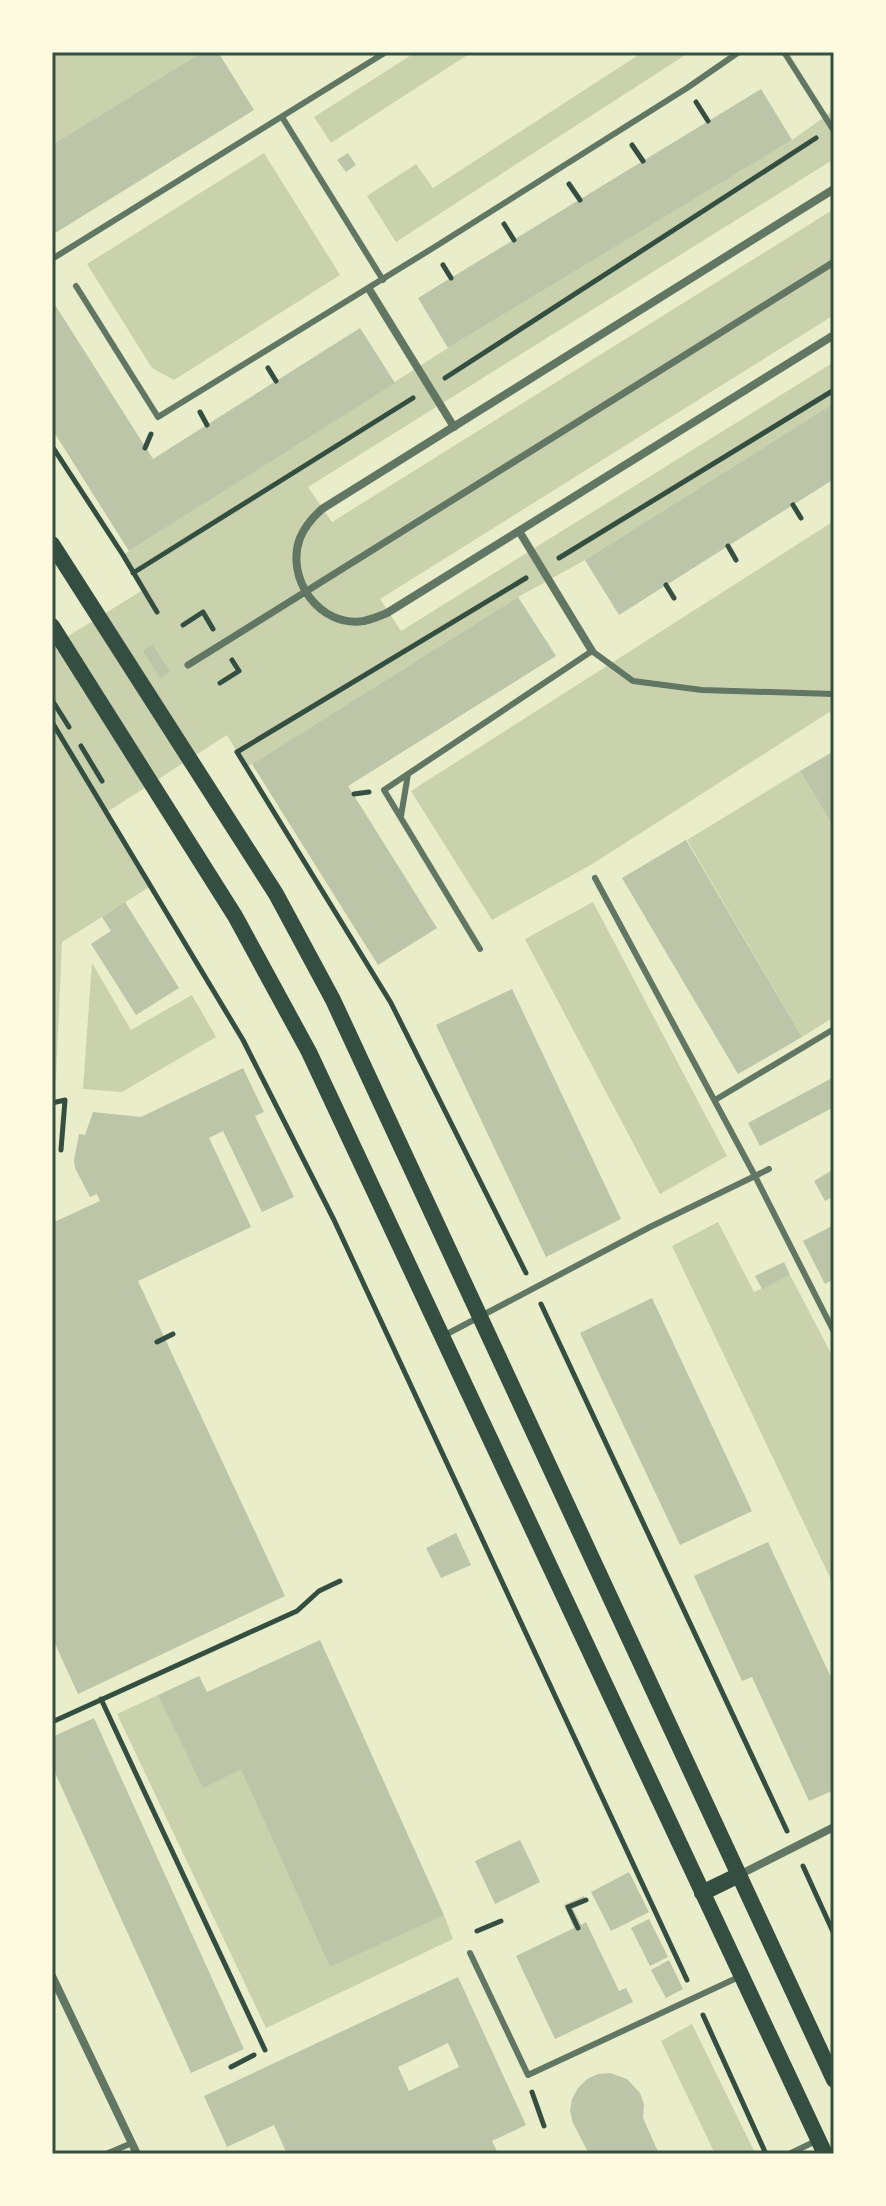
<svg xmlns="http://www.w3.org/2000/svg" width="886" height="2206" font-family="Ubuntu,sans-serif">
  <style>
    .green { fill: #cad2ad }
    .building { fill: #bcc5a7; fill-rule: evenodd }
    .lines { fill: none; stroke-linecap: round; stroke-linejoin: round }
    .path { stroke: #344e41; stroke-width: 5 }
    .service { stroke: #617663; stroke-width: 6 }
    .pedestrian { stroke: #617663; stroke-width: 7 }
    .minor { stroke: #617663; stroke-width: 8 }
    .secondary { stroke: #344e41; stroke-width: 16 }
    .neatline { fill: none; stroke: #344e41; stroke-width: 3 }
  </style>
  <rect width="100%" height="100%" fill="#e9edc9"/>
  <!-- green -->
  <path class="green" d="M52,52H202L52,145Z
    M416,52H472L331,143L314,117Z
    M643,52H690L396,242L367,196L416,164L433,188Z
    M834,110V159L308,487L332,522L834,209V315L380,599L401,631L834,362V403L585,560L518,597L252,764L246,767L227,735L107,812L151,886L62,942L56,1079L52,1078V646L143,590L123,555L448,348L792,140Z
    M264,153L340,275L174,380L152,368L87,264Z
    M834,521V709L594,863L492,920L411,791Z
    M800,771L834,828V1017L802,1037L687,840Z
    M593,902L727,1156L660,1194L525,939Z
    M92,963L131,1030L192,995L216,1037L122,1092L83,1089Z
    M718,1222L754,1292L790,1275L834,1359V1586L672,1246Z
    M158,1695L241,1769L444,1915L453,1939L266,2028L117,1714Z
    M692,2024L755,2153L753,2154H715L661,2041Z"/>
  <!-- building -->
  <path class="building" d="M202,52H218L254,110L52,235V145Z
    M761,89L792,140L448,348L418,298Z
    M348,153L356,165L346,172L337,160Z
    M52,300L153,459L360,328L395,383L129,551L52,429Z
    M834,403V479L619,615L585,560Z
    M518,597L556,656L348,786L437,928L378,965L252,764Z
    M153,645L170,672L160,678L143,651Z
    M834,751V828L800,771Z
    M686,840L802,1037L738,1074L622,878Z
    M125,902L179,988L136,1015L91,944L111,931L102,917Z
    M512,989L621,1219L546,1257L436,1025Z
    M243,1068L264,1112L255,1116L294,1197L262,1212L223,1131L209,1138L251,1227L138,1281L285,1596L78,1694L52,1637V1223L100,1201L97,1194L90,1197L75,1168L74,1160L79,1134L85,1135L93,1112L141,1117Z
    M834,1077V1107L760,1146L748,1123Z
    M834,1169V1196L825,1201L814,1181Z
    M834,1225V1279L825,1284L803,1241Z
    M784,1262L790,1275L762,1289L755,1276Z
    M652,1298L752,1511L680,1545L580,1333Z
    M456,1533L471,1565L441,1578L426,1548Z
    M768,1542L834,1684V1790L809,1801L752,1677L742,1681L694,1576Z
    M320,1640L444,1915L330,1967L241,1769L203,1788L158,1695L199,1676L207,1692Z
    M94,1718L244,2049L191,2073L52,1766V1737Z
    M520,1840L540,1882L495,1904L475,1861Z
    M629,1872L649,1912L611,1931L591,1892Z
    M584,1896L587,1902L573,1909L581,1925L586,1922L619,1991L626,1988L633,2002L555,2039L516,1956L574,1928L564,1905Z
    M649,1919L668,1957L650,1966L631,1928Z
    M669,1960L683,1989L666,1998L651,1970Z
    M458,1977L526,2125L492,2141L497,2151L490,2154H287L274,2125L227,2147L204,2096ZM448,2043L459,2067L409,2091L398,2067Z
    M610,2073L627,2079L640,2093L644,2104L643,2118L659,2154H589L573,2123L570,2111L572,2099L578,2088L587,2079L598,2074Z"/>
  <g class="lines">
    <!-- path -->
    <path class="path" d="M696,102L708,121
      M632,145L643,161
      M569,184L580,200
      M504,224L514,240
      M443,265L451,278
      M268,368L276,381
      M445,378L816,138
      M200,412L207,425
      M52,446L123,555L157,612
      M145,448L151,434
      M793,505L801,518
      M728,546L736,560
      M559,558L834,390
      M133,573L413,398
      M666,585L674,598
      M183,625L203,612L213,629
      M220,683L239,671L232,660
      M52,700L69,727
      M52,722L243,1040L334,1220L687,1980
      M81,746L102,781
      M354,794L369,792
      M52,1103L65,1100L61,1150
      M526,1273L391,1003L237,752L526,578
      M541,1304L787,1831
      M157,1342L173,1334
      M101,1699L265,2050
      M52,1722L297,1611L319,1591L340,1581
      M803,1866L834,1934
      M578,1928L568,1907L586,1900
      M477,1931L501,1921
      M703,2015L766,2154
      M231,2067L254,2055
      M532,2092L544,2126"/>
    <!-- service -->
    <path class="service" d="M784,52L834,131
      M282,117L383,280
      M52,259L386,52
      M76,286L158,417L433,248L687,88L739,52
      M401,816L408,774
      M595,878L755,1176L769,1169
      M480,949L384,790L592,651L633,681L702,690L834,694
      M715,1100L834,1029
      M445,1335L650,1227L755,1176L834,1332
      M470,1953L528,2075L741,1976
      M106,2154L132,2143
      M789,2154L818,2140"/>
    <!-- pedestrian -->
    <path class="pedestrian" d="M188,665L834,262"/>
    <!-- minor -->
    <path class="minor" d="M834,189L322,509C313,517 305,526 300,538C285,578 319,628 364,621C372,619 380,616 387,613L834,335
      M369,289L454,427
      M519,531L592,651
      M739,1875L834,1827
      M52,1976L137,2154"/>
    <!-- secondary -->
    <path class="secondary" d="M52,544L276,894L333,1000L834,2080
      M52,626L235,916L309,1052L825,2154
      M702,1893L739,1875"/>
  </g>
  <!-- border -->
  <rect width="886" height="2206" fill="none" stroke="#fefae0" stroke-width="108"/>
  <rect x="54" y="54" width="778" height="2098" class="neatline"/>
</svg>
